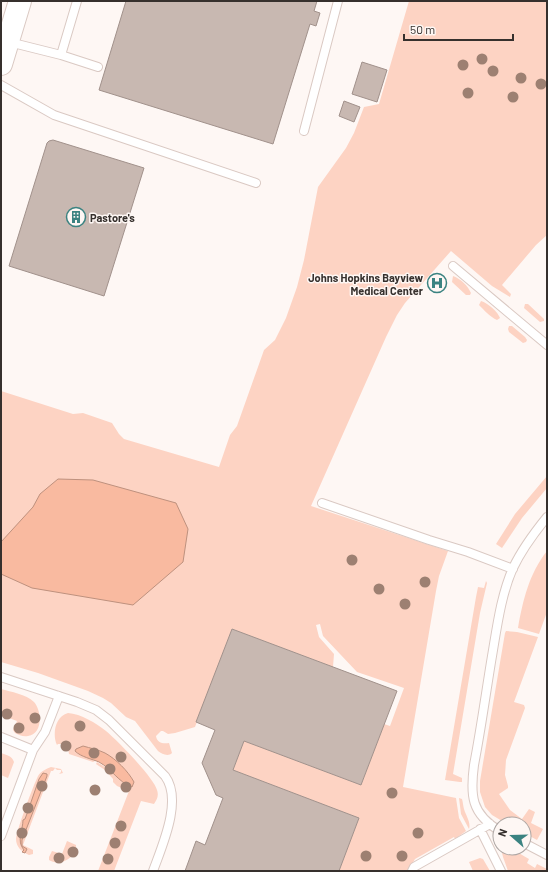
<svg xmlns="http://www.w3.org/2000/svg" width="548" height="872" font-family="Barlow,sans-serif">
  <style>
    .green { fill: #fdd3c3 }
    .water { fill: #f9baa0; stroke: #be917e }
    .building { fill: #c8b8b1; stroke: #a1918b }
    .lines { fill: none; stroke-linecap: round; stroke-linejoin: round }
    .service-casing { stroke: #dac9c3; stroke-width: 10 }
    .secondary-casing { stroke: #dac9c3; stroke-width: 24 }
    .service { stroke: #fff; stroke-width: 8 }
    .secondary { stroke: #fff; stroke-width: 22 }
    .tree { fill: #9d8072 }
    .labels { text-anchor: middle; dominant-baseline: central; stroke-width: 3; stroke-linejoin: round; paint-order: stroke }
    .poi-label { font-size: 11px; font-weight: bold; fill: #36302d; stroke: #fef7f4; text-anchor: start }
  </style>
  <rect width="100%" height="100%" fill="#fef7f4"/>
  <!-- green -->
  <path class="green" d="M409,1H547V235L536,245L502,285L511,294L510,297L492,286L451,251L405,303L397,315L386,337L311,506L448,551L439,576L436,591L403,787L456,798L459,818L466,831L455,839L454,837L415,859L408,871H339L359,818L233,770L244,741L361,785L384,724L390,726L404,688L357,672L323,636L320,624L316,625L319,637L334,654L333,667L232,629L195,727L175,733L168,734L163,731H161L156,736C157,743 163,744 169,743L172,753C168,757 162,754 158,751L135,721L126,717L111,703L103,698L88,691L38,673L1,662V391L73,414L83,413L112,423L119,434L124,439L219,467L230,435L237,426L264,350L275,340L286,318L297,287L304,260L318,187L346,148L354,133L364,107L379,104Z
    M453,276C461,279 468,286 471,293L470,295H466L452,282Z
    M481,301C488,303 498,312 500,318L497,320C490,317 484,310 479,305Z
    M525,304H528L544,319V321L540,322L524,308Z
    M509,326H512L525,337L527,340L526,342L523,343L509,332L508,329Z
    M547,476V488L522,518L502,548L496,544L515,514Z
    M547,551V612L539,634L518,628C523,600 529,574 547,551Z
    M486,581L487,583L480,613L453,774L462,778V782H460L445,780L476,597L478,587L484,588Z
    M506,631L517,632L538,637L514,702L524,705L525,708L506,760L505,775L508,786V788L499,794L510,810L522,819L529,809L535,812L531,823L543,829L537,840L524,833V824H507L492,815L485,807L480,792V781L505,633Z
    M1,689C11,692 26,694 34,702C42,711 43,734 28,736C23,737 19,735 15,733L13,730L17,721L1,715Z
    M68,713C81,714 96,723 106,731C117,740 154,778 157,790C159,796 157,799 154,804L141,801L114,871H98L129,791L117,786L113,782V779L105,770L96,764L97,762L110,770L124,783L130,776L105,753L83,746L89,758L95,761L93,762L69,754L67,744H58L57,745C52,735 55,716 68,713Z
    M1,753C7,755 12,756 14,762L8,778L1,775Z
    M51,767L61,769L63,773L59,774L61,772V770H57L55,768L53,771H51L23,845L33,850V854L29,855C22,852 16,847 16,839C16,831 34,784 38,776C41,771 46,769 51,767Z
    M459,798L462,799C463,802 463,806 464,809C466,816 471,822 469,829L461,814Z
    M67,841L76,845C77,858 59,867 49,860V857L52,851L62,854Z
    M501,848C512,848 520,854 529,859L527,863L535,868L537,864L547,869V871H508L503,857Z
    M480,858L483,859L490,871H473L469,862Z"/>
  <!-- water -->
  <path class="water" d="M58,479L93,480L176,503L188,529L183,562L133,605L32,588L1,574V542L33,507L40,494Z
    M83,746C90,748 99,750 105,753C116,759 128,771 134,782L132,787C118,782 112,769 99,762C92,759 81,757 75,751L76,749Z
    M43,773L47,774V776L22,840V846L27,849L25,853L22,852L24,850C16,841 23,830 23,820L25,819L28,811L25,809L27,805H30L39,779Z"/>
  <!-- building -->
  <path class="building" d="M126,1H317L314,11L320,13L316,26L310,24L273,144L99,90Z
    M362,62L387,70L377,102L352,94Z
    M344,101L360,107L354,122L339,116Z
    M53,140L144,168L104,296L9,266L47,143L49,141Z
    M232,629L397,691L361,785L244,741L233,770L359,818L339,871H185L196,841L205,845L223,798L216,795L202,763L215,730L196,722Z"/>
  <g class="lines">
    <!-- service casing -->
    <g class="service-casing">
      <path id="service" d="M9,42L61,55L98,67
        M61,55L77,1
        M1,85L54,115L256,183
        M304,131L338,1
        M453,266L547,345
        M322,503L429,540L468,552L513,569
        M1,677L77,702L96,710L109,720L165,776C183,800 162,846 153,871
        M1,737L33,750
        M480,829L501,871
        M500,831C471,814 470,795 474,765C481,729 486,692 492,656C497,627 501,595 513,568C522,549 534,533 547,517
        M1,836L33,750L45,732L59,696
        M524,843L547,855
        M412,871L414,867L490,824"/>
    </g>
    <!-- secondary casing -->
    <g class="secondary-casing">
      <path id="secondary" d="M1,64L20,1"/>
    </g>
    <!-- service -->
    <use href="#service" class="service"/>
    <!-- secondary -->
    <use href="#secondary" class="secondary"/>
  </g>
  <!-- trees -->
  <g class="tree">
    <circle cx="482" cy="59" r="5.5"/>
    <circle cx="463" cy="65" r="5.5"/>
    <circle cx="493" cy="71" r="5.5"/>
    <circle cx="521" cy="78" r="5.5"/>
    <circle cx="541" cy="84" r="5.5"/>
    <circle cx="468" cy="93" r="5.5"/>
    <circle cx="513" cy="97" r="5.5"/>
    <circle cx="352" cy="560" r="5.5"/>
    <circle cx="425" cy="582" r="5.5"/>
    <circle cx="379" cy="589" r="5.5"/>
    <circle cx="405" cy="604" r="5.5"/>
    <circle cx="7" cy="714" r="5.5"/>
    <circle cx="35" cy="718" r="5.5"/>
    <circle cx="80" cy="726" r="5.5"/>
    <circle cx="19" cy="728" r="5.5"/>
    <circle cx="66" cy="746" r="5.5"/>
    <circle cx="94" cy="753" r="5.5"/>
    <circle cx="121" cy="757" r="5.5"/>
    <circle cx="110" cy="769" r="5.5"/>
    <circle cx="42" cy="786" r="5.5"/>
    <circle cx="126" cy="787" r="5.5"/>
    <circle cx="95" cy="790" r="5.5"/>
    <circle cx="392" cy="793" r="5.5"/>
    <circle cx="28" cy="808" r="5.5"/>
    <circle cx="121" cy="826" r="5.5"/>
    <circle cx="22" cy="833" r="5.5"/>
    <circle cx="418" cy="833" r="5.5"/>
    <circle cx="115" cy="843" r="5.5"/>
    <circle cx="73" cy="852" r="5.5"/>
    <circle cx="366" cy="856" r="5.5"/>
    <circle cx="402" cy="856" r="5.5"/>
    <circle cx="59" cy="858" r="5.5"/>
    <circle cx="108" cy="859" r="5.5"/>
  </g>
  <!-- icons -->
  <defs>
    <g id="building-ring" transform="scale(1)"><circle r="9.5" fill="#fef7f4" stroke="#3b8381" stroke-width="1.5"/><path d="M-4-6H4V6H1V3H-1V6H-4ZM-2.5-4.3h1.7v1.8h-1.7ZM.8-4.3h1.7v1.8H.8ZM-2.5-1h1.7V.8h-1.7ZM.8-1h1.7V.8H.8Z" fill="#3b8381"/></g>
    <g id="hospital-ring" transform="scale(1)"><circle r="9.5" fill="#fef7f4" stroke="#3b8381" stroke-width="1.5"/><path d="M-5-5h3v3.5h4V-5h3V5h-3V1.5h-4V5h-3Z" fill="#3b8381"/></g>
  </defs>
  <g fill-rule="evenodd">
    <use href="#building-ring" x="76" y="217"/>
    <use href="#hospital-ring" x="437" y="283"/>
  </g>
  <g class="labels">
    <!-- poi labels -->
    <g class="poi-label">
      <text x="90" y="217">Pastore's</text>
      <text x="423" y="277" text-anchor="end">Johns Hopkins Bayview<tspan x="423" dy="13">Medical Center</tspan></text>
    </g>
  </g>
  <!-- border -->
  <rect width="548" height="872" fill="none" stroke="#36302d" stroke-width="4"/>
  <!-- north arrow -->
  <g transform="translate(512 836) rotate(290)"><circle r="19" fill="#fef7f4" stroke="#aea7a4"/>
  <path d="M0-3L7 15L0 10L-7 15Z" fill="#3b8381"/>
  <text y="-6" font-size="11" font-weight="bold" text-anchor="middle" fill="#36302d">N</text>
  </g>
  <!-- scale -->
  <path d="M404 34v6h109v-6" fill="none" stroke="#36302d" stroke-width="2"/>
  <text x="410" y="34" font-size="12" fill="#36302d" stroke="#fef7f4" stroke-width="3" paint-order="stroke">50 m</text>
</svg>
